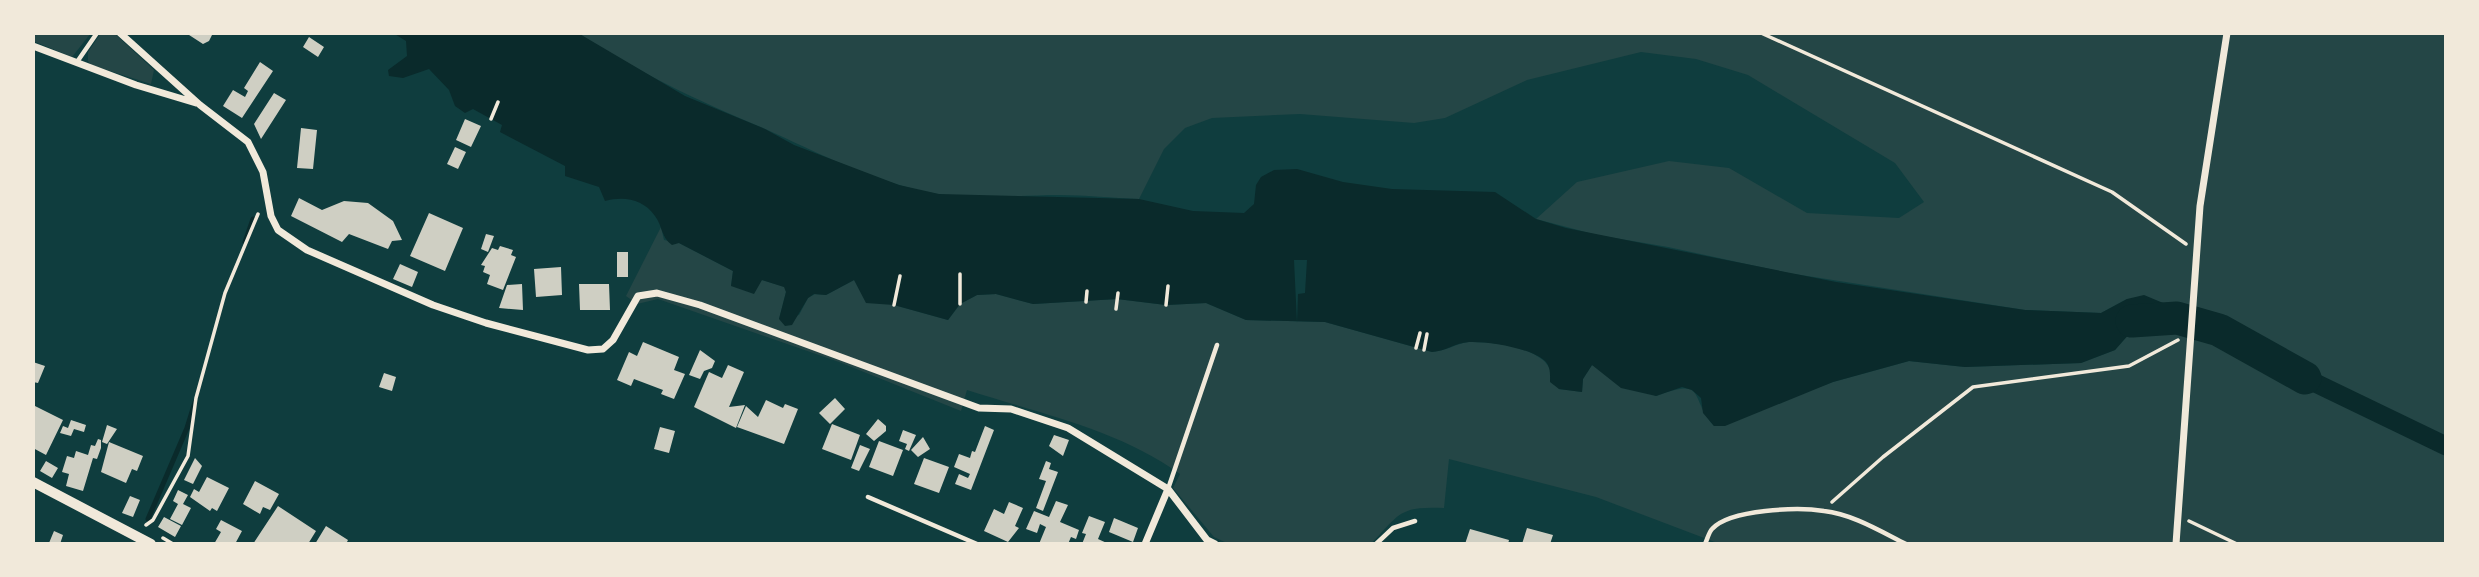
<svg xmlns="http://www.w3.org/2000/svg" width="2479" height="577" font-family="'Fira Sans',sans-serif">
  <style>
    .green { fill: #244646 }
    .water { fill: #0a2a2b }
    .pier { fill: #0f3d3e }
    .lines { fill: none; stroke-linecap: round; stroke-linejoin: round }
    .stream { stroke: #0a2a2b; stroke-width: 5 }
    .canal { stroke: #0a2a2b; stroke-width: 19 }
    .river { stroke: #0a2a2b; stroke-width: 33 }
    .building { fill: #cfcfc3 }
    .path { stroke: #f1e9da; stroke-width: 3.5 }
    .service { stroke: #f1e9da; stroke-width: 4.5 }
    .minor { stroke: #f1e9da; stroke-width: 7 }
    .tertiary { stroke: #f1e9da; stroke-width: 10 }
  </style>
  <rect width="100%" height="100%" fill="#0f3d3e"/>
  <!-- green -->
  <path class="green" d="M33,33H91L72,57L33,41Z
    M101,33H114L154,70L151,84L91,65L88,61V52Z
    M578,33H2446V544H1720L1596,497L1449,459L1444,508C1400,506 1400,513 1371,544H1229L1214,537L1173,488L1180,474C1118,429 1038,413 967,390L961,411L839,362L658,299L637,304L626,296L661,227L664,240L679,243L733,271L731,286L762,280L785,287L786,292L779,319L799,315L808,298L815,294L826,295L854,280L894,305L948,320L960,304L977,295L996,294L1033,304L1117,299L1166,305L1206,303L1246,320L1325,322L1432,352C1446,351 1455,344 1468,342C1490,341 1526,346 1543,360C1550,366 1555,380 1559,389L1582,392L1583,379L1592,365L1656,396C1708,377 1688,397 1714,426L1833,382L1909,361L1965,367L2081,363L2115,350L2137,325H2174L2127,299L2101,313L2025,310L1788,273L1668,247L1597,235L1536,219L1577,182L1669,161L1729,168L1807,213L1899,218L1924,202L1895,163L1748,75L1696,59L1641,52L1527,80L1445,118L1414,123L1300,114L1212,118L1185,128L1164,149L1139,199C1112,198 1086,195 1059,195C1019,195 977,200 937,194C875,183 819,153 763,128C696,100 639,73 578,33Z"/>
  <!-- water -->
  <path class="water" d="M393,33H578L685,96L765,129L794,145L899,185L939,194L1139,199L1193,211L1244,213L1254,204L1256,185L1261,177L1274,170L1297,169L1343,182L1392,189L1495,192L1536,219L1566,228L1836,282L2025,310L2101,313L2127,299L2144,295L2180,310L2174,325H2137L2115,350L2081,363L1965,367L1909,361L1833,382L1725,426H1714L1703,413L1701,398L1692,390L1682,387L1656,396L1621,388L1592,365L1583,379L1582,392L1559,389L1550,382C1550,375 1551,367 1545,361C1532,348 1487,341 1469,342C1455,343 1446,351 1432,352L1325,322L1246,320L1206,303L1166,305L1117,299L1033,304L996,294L977,295L960,304L948,320L894,305L866,303L854,280L826,295L814,294L808,298L792,325L785,326L779,319L786,292L784,287L762,280L754,294L731,286L733,271L679,243L672,245C661,237 663,227 655,216C643,199 624,196 605,201L599,187L565,176V166L500,132L502,125L473,109L465,113L455,106L449,90L429,69L403,78L389,76L388,70L407,56L406,41Z"/>
  <!-- pier -->
  <path class="pier" d="M1294,260H1307L1305,293L1298,294L1297,323Z"/>
  <g class="lines">
    <!-- stream -->
    <path class="stream" d="M245,242L253,219
      M148,519L187,428L195,402"/>
    <!-- canal -->
    <path class="canal" d="M2305,378L2446,446"/>
    <!-- river -->
    <path class="river" d="M2132,321L2177,318L2219,330L2305,378"/>
  </g>
  <!-- building -->
  <path class="building" d="M186,33H213L209,41L203,44Z
    M309,37L324,47L318,57L303,47Z
    M260,62L273,71L242,118L223,106L233,90L245,97L248,91L244,88Z
    M274,93L286,100L261,139L254,124Z
    M465,119L481,126L471,147L456,140Z
    M301,128L317,130L313,169L297,168Z
    M455,147L466,152L458,169L447,164Z
    M299,198L322,210L344,201L368,203L393,221L402,240L392,241L388,249L349,234L342,242L291,216Z
    M429,213L463,228L445,271L410,256Z
    M486,234L494,236L488,252L481,249Z
    M500,246L513,250L511,255L516,257L503,290L487,284L490,275L483,272L485,266L481,265L492,248L498,250Z
    M617,252H628V277H617Z
    M400,264L418,272L412,287L393,279Z
    M561,267L562,295L536,297L534,269Z
    M522,284L523,310L499,308L507,285Z
    M579,284H609L610,310H580Z
    M643,342L679,357L674,370L685,374L674,399L661,394L663,390L634,379L631,386L617,380L629,352L637,356Z
    M700,350L715,361L712,368L704,371L700,379L689,375Z
    M33,362L45,366L38,383L33,382Z
    M728,365L744,372L729,407L745,405L736,428L694,407L709,372L722,378Z
    M384,373L396,377L392,391L379,387Z
    M835,398L845,409L830,424L819,413Z
    M766,400L783,408L785,404L798,409L784,444L737,427L746,406L758,417Z
    M33,405L63,420L46,455L33,448Z
    M878,419L886,426V431L874,441L866,434Z
    M71,420L86,425L84,432L74,429L71,436L60,433L63,426L68,428Z
    M832,424L860,435L851,460L822,449Z
    M107,425L117,429L107,444L102,442Z
    M985,426L994,430L971,490L955,484L959,474L968,478L970,474L954,467L959,454L970,458L972,451L975,452Z
    M660,427L675,431L669,453L654,449Z
    M903,430L916,435L909,451L905,449L907,444L899,441Z
    M1054,435L1069,440L1063,456L1049,446Z
    M923,437L930,449L918,457L911,450Z
    M98,439L101,440V448L97,459L93,458L83,491L66,486L69,474L62,472L67,456L74,458L76,451L88,455L91,445L95,446Z
    M879,441L903,450L893,476L869,467Z
    M109,442L143,456L137,471L132,469L126,483L101,472Z
    M860,445L870,449L859,471L851,468Z
    M195,458L202,466L193,484L184,480Z
    M924,458L949,467L939,493L914,484Z
    M46,461L58,468L52,478L40,471Z
    M1046,461L1051,463L1049,469L1058,472L1043,511L1036,508L1046,481L1039,479Z
    M207,477L229,488L217,511L212,508L210,511L190,497L194,489L199,492Z
    M255,481L279,494L270,510L263,507L260,514L243,504Z
    M178,490L188,495L183,504L191,508L182,525L170,519L178,504L173,501Z
    M130,496L140,500L133,517L122,513Z
    M1056,501L1068,505L1060,522L1079,530L1076,539L1071,537L1068,544H1039L1046,527L1040,524L1037,533L1026,529L1034,511L1049,517Z
    M1009,502L1023,508L1015,526L1019,528L1008,542L984,531L994,509L1004,514Z
    M278,506L316,531L308,544H253Z
    M1089,516L1105,522L1098,539L1109,544H1082L1086,534L1082,533Z
    M164,517L181,526L175,537L158,527Z
    M1114,518L1138,528L1133,542L1109,532Z
    M221,520L242,531L235,544H214L221,532L216,529Z
    M326,526L348,540L346,544H315Z
    M1527,528L1553,535L1550,544H1522Z
    M1470,529L1509,540L1508,544H1465Z
    M54,531L63,535L60,544L49,543Z"/>
  <g class="lines">
    <!-- path -->
    <path class="path" d="M1761,33L2112,192L2186,244
      M491,119L498,102
      M960,274V304
      M1086,302L1087,291
      M894,305L900,276
      M1166,305L1168,286
      M1116,309L1118,293
      M1416,348L1420,333
      M1424,350L1427,334
      M1832,502L1883,457L1973,387L2129,366L2178,340
      M2189,521L2237,544
      M146,525L153,520L188,456L196,398L225,293L258,214
      M163,538L173,544"/>
    <!-- service -->
    <path class="service" d="M77,62L97,33
      M1168,489L1217,345
      M868,497L977,544
      M1376,544L1393,528L1415,521
      M1705,544C1707,540 1709,532 1712,529C1730,509 1799,507 1824,511C1852,514 1880,531 1906,544"/>
    <!-- minor -->
    <path class="minor" d="M120,33L200,105L248,142L263,172L271,216L278,230L307,250L433,305L486,323L588,350L603,349L613,340L638,296L657,293L700,305L979,408L1011,409L1068,428L1168,489L1207,540L1215,544
      M33,46L136,85L196,103
      M1145,544L1168,489
      M2176,544L2200,206L2227,33"/>
    <!-- tertiary -->
    <path class="tertiary" d="M33,482L151,544"/>
  </g>
  <!-- border -->
  <rect width="2479" height="577" fill="none" stroke="#f1e9da" stroke-width="70"/>
</svg>
